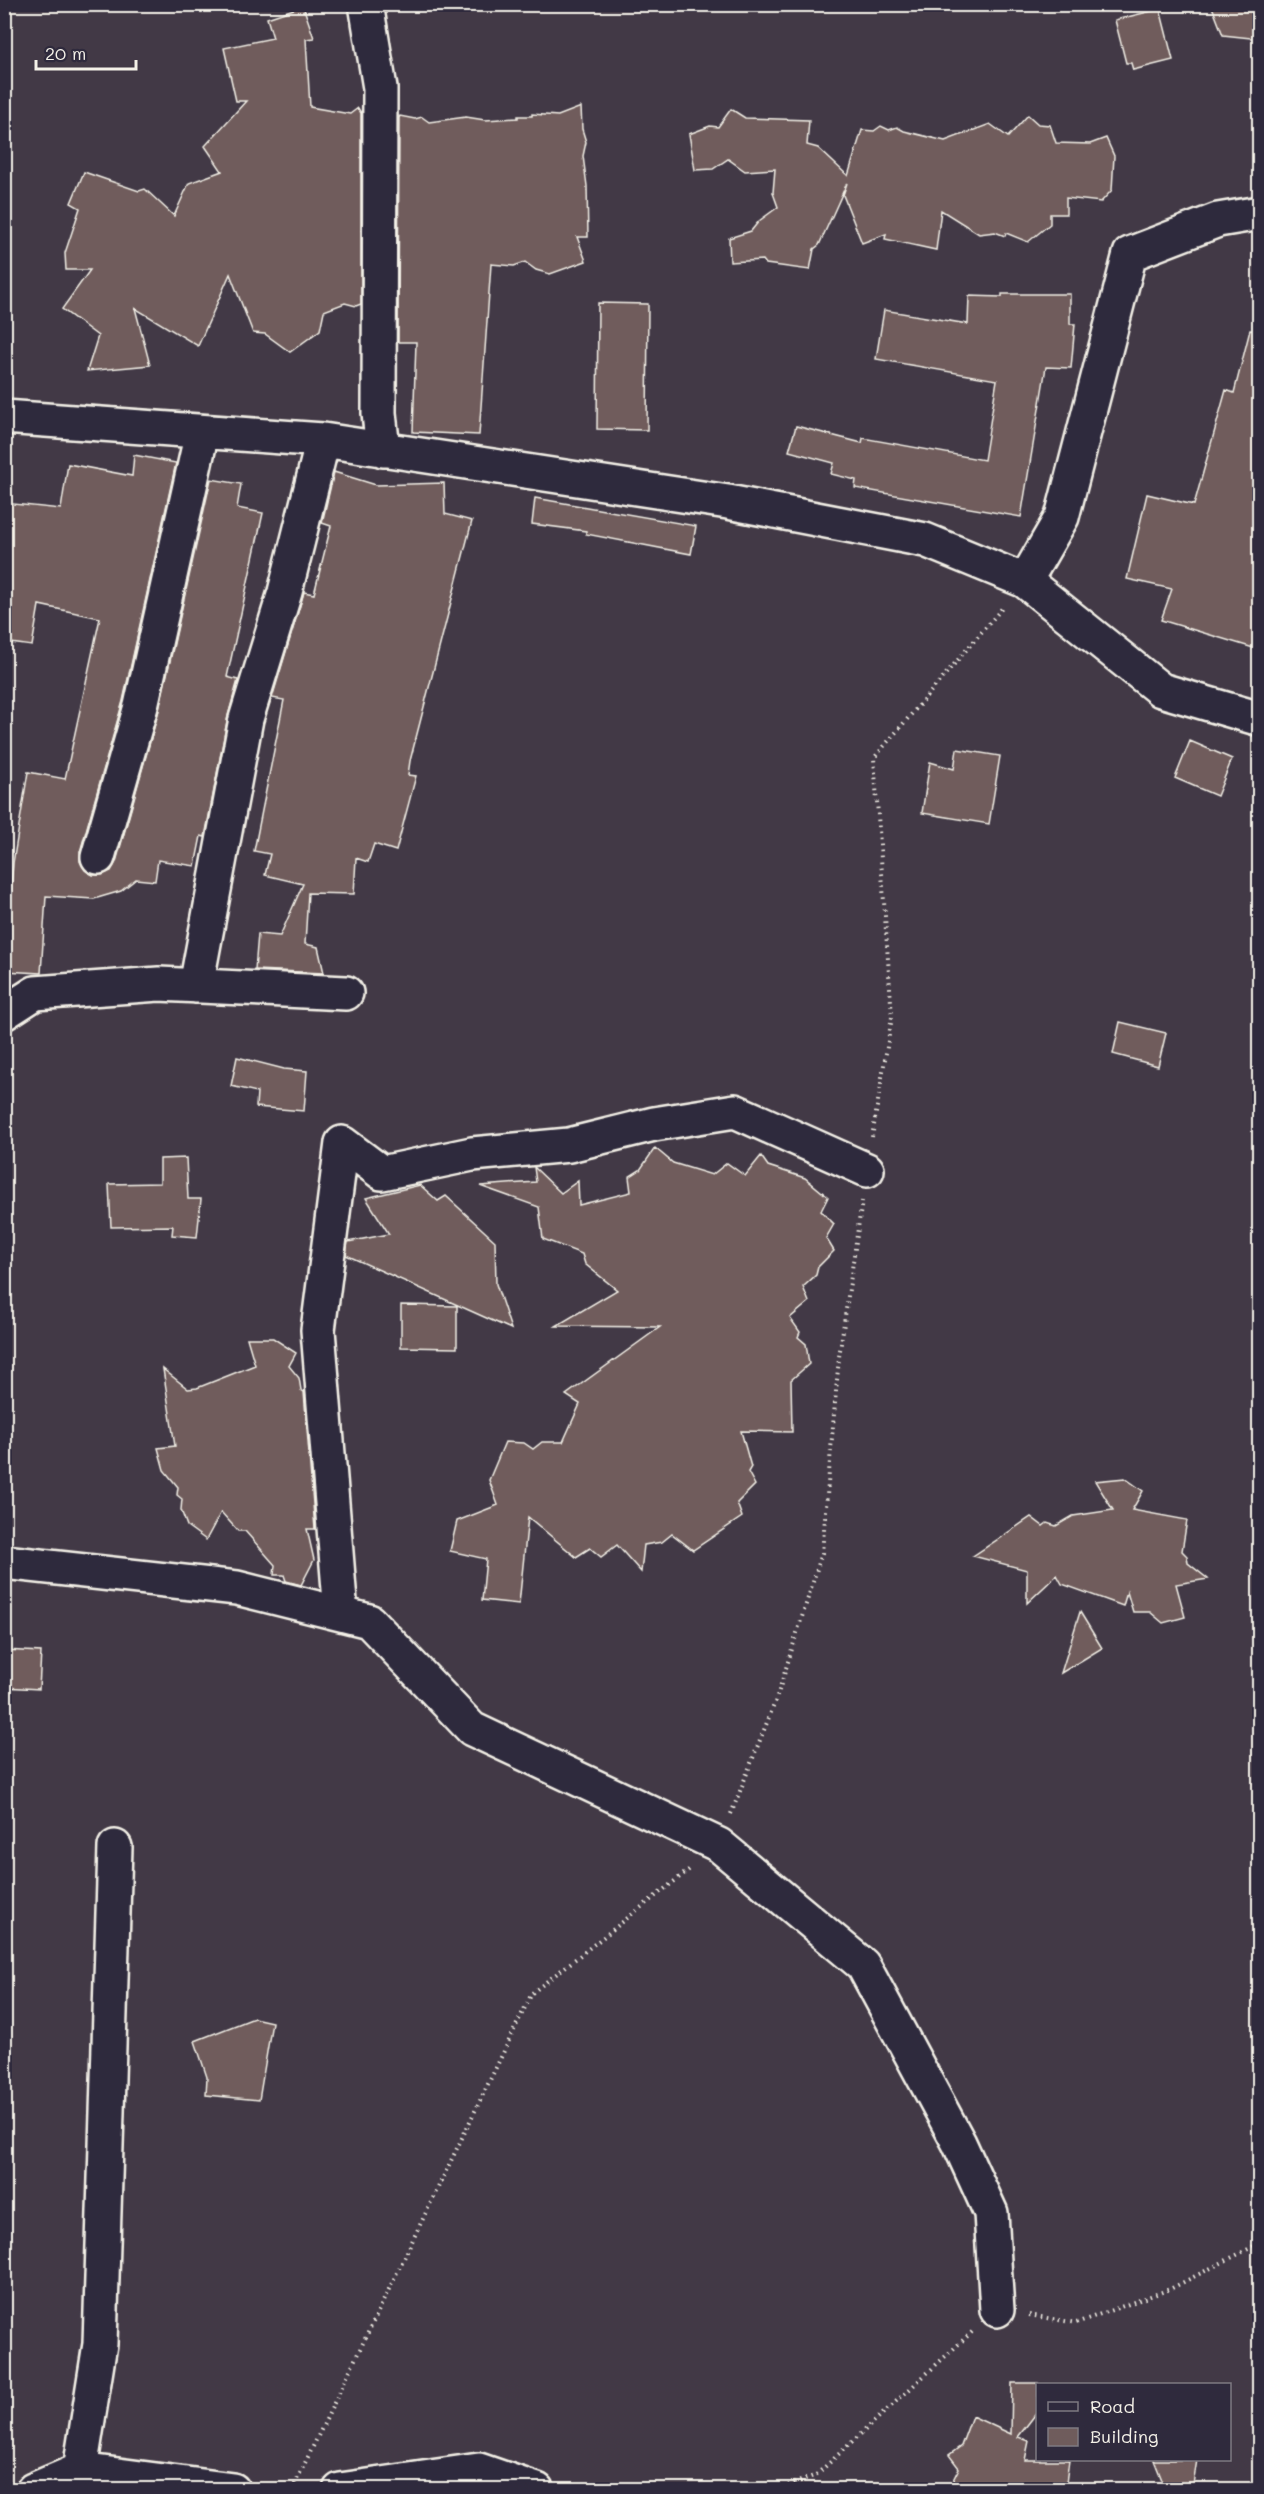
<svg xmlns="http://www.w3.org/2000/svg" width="1264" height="2494" font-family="Mali,sans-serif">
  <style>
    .building { fill: #6f5c5c; stroke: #f4f1e8; stroke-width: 1.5 }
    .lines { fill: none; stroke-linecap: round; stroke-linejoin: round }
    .minor-casing { stroke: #f4f1e8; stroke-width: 38 }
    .path { stroke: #f4f1e8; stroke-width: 4; stroke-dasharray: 1.5 4.5; stroke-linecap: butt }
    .minor { stroke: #2f2a3d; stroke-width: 33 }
  </style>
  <rect width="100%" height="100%" fill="#423946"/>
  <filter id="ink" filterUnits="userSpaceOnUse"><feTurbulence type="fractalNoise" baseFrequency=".0167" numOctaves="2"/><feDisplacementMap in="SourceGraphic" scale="12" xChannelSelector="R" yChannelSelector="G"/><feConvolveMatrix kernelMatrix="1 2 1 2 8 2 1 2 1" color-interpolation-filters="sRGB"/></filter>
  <g filter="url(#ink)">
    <!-- building -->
    <path class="building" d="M1211,4H1260V39L1223,35Z
      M303,6L314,38L306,39L310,107L350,114L358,108L361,113V304L356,306L345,303L324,311L320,330L290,352L265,334L253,333L230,274L198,346L135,308L150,365L87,371L98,336L62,309L90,270H66L65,253L80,208L71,203L84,172L139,191L145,189L174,216L189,183L222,171L205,146L246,101H236L224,48L273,38L267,18Z
      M1160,9L1173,60L1133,70L1131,63H1126L1115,20Z
      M581,107L582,129L586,142L583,156L587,186L588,237H577L586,261L550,274L536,270L525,262L514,266L491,264L479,435L413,432L416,342H398L399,118L400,116L415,119L422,117L429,122L466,117L485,120L518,118V116H532V114L558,116Z
      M731,109L745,118L809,120L807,145L818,148L848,176L862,130L874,131L881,126L889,130L897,127L904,131L945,141L990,124L1008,137L1028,115L1038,124L1050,125L1056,143L1090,144L1106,138L1114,156L1112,190L1101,202L1066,198V214H1050V224L1028,242L1006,233L1005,236L995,232L979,234L941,210L936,250L885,239L886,234L862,243L843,195L847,183L819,245L814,249L810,270L766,264L763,260L730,262L729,238L751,231L759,221L778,207L773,193L775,169L745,171L728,159L713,169L695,170L689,134L710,126L718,127Z
      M1002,294H1070V324H1075L1071,368L1046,367L1021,517L855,488L856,480L831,474L834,463L789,451L796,426L862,443L863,438L984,460L997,380L876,359L884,310L968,324L969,296L1002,297Z
      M598,303L648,304L647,430L597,429Z
      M1250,330L1260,331V650L1161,620L1172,589L1127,579L1147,494L1194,505L1226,390L1234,393Z
      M134,455L176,463L123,701L80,852V861L85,870L93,875H102L111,871L116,862L159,710L211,479L241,484L237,508L263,513L227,677L238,680L228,716L205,837L201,836L195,866L158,860L155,881L136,879L121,891L94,899L46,896L41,973L4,971V935H7L13,863L28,772L65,779L100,618L39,605L32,646L4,642V503L61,509L68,464L132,476Z
      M334,472L376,485L444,483L445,514L472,521L410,761L408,775L416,776L396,851L374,844L368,862L356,858L354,894L308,893L305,944L318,947L324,973L255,970L258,934L280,936L303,884L265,875L270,854L254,851L284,700L272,698L304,592L314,594L331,526L322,523Z
      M535,498L696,526L691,554L586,534V531L532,524Z
      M1190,741L1232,759L1217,796L1175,778Z
      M957,749L1000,756L989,824L922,813L930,762L954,769Z
      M1120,1022L1166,1033L1158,1066L1113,1054Z
      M237,1057L284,1069L307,1071L304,1111L256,1107L257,1092L231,1086Z
      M655,1148L673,1163L712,1175L727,1163L745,1176L761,1156L768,1166L805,1178L828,1197L821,1211L834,1224L826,1238L834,1251L818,1267L816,1275L803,1287L809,1302L790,1318L800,1332L798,1337L806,1344L809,1364L791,1380L792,1432L741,1431L751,1467L748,1472L755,1485L737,1503L742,1517L693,1550L672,1534L662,1542L644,1545L641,1572L617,1545L601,1557L590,1548L576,1557L528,1517L519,1604L482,1600L486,1559L450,1551L457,1521L498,1505L489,1480L505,1442L524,1443L533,1449L542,1442H563L580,1404L566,1395L660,1327L556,1326L617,1290L585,1264L582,1254L543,1239L539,1207L480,1186L536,1182L534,1167L561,1193L578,1181L579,1205L631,1192L629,1177L640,1170Z
      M186,1158L188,1199H201L197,1237L172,1235L173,1226L111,1227L109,1184L160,1183V1159Z
      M420,1185L438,1201L446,1196L495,1241L496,1284L511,1329L346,1255L348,1242L389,1234L366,1198Z
      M401,1305L457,1306V1348L401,1347Z
      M247,1338H273L296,1353L289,1366L299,1378L301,1390L304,1392L315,1529H307L314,1560L301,1585L286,1581L284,1575H274L275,1565L245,1531H238L221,1512L206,1540L187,1526L181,1510L182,1499L177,1495L178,1487L164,1470L158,1448L175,1446L163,1369L188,1389L197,1388L255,1365Z
      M1125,1478L1143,1491L1132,1510L1187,1520L1182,1551L1187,1556L1188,1563L1208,1579L1176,1584L1185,1617L1163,1623L1150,1612H1133L1127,1592L1123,1606L1062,1584L1057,1575L1027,1603V1570L973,1556L1031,1517L1043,1526L1047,1523L1056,1526L1073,1516L1113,1510L1095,1481Z
      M1080,1612L1102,1648L1061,1673Z
      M4,1650L41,1652L39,1689L4,1687Z
      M254,2018L272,2022L259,2100L206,2095L207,2077L195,2041Z
      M1012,2383H1038V2411L1018,2437L1029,2441L1025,2460H1069L1065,2490H948L959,2468L949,2455L961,2446L972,2416L1011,2434Z
      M1154,2460H1197L1192,2490H1166Z"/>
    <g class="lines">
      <!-- minor casing -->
      <g class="minor-casing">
        <path id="minor" d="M366,4L380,88L379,413L383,450
          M4,417L323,440L728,502L925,540L1025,581L1161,690L1260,719
          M1025,581L1062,517L1130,254L1218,220L1260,213
          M98,857L141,706L202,432
          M196,986L246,719L285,592L323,440
          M4,1013L35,993L159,984L346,993
          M4,1562L237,1588L369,1621L472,1729L719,1845L863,1965L959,2143L991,2213L997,2310
          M341,1614L318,1330L342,1143L382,1173L472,1154L569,1145L654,1124L735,1111L867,1170
          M80,2470L100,2344L115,1847
          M33,2490L80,2470L233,2490
          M340,2490L479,2470L537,2490"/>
      </g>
      <!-- path -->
      <path class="path" d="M872,1137L892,1017L874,758L1003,607
        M731,1814L777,1697L822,1553L839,1357L862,1201
        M1029,2315L1076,2323L1170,2289L1260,2243
        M292,2490L532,1993L690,1869
        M777,2490L816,2475L973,2331"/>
      <!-- minor -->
      <use href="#minor" class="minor"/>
    </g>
  </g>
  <!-- margin -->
  <rect width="1264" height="2494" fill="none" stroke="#2f2a3d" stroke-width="24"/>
  <rect x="12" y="12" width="1240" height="2470" fill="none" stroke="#f4f1e8" stroke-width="2" filter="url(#ink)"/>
  <!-- legend -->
  <rect x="1036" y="2383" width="195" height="78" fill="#2f2a3d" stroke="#7e7a81" stroke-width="1.5"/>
  <rect x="1048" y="2402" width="30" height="9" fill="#2f2a3d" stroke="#7e7a81" stroke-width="1.5"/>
  <text x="1090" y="2413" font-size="18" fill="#f4f1e8">Road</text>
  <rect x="1048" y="2428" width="30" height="18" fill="#6f5c5c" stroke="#7e7a81" stroke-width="1.5"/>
  <text x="1090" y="2443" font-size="18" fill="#f4f1e8">Building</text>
  <!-- scale -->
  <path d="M36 60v9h100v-9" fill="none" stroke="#f4f1e8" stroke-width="3"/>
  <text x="45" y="60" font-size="18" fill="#f4f1e8" stroke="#2f2a3d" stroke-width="4.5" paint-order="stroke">20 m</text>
</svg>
